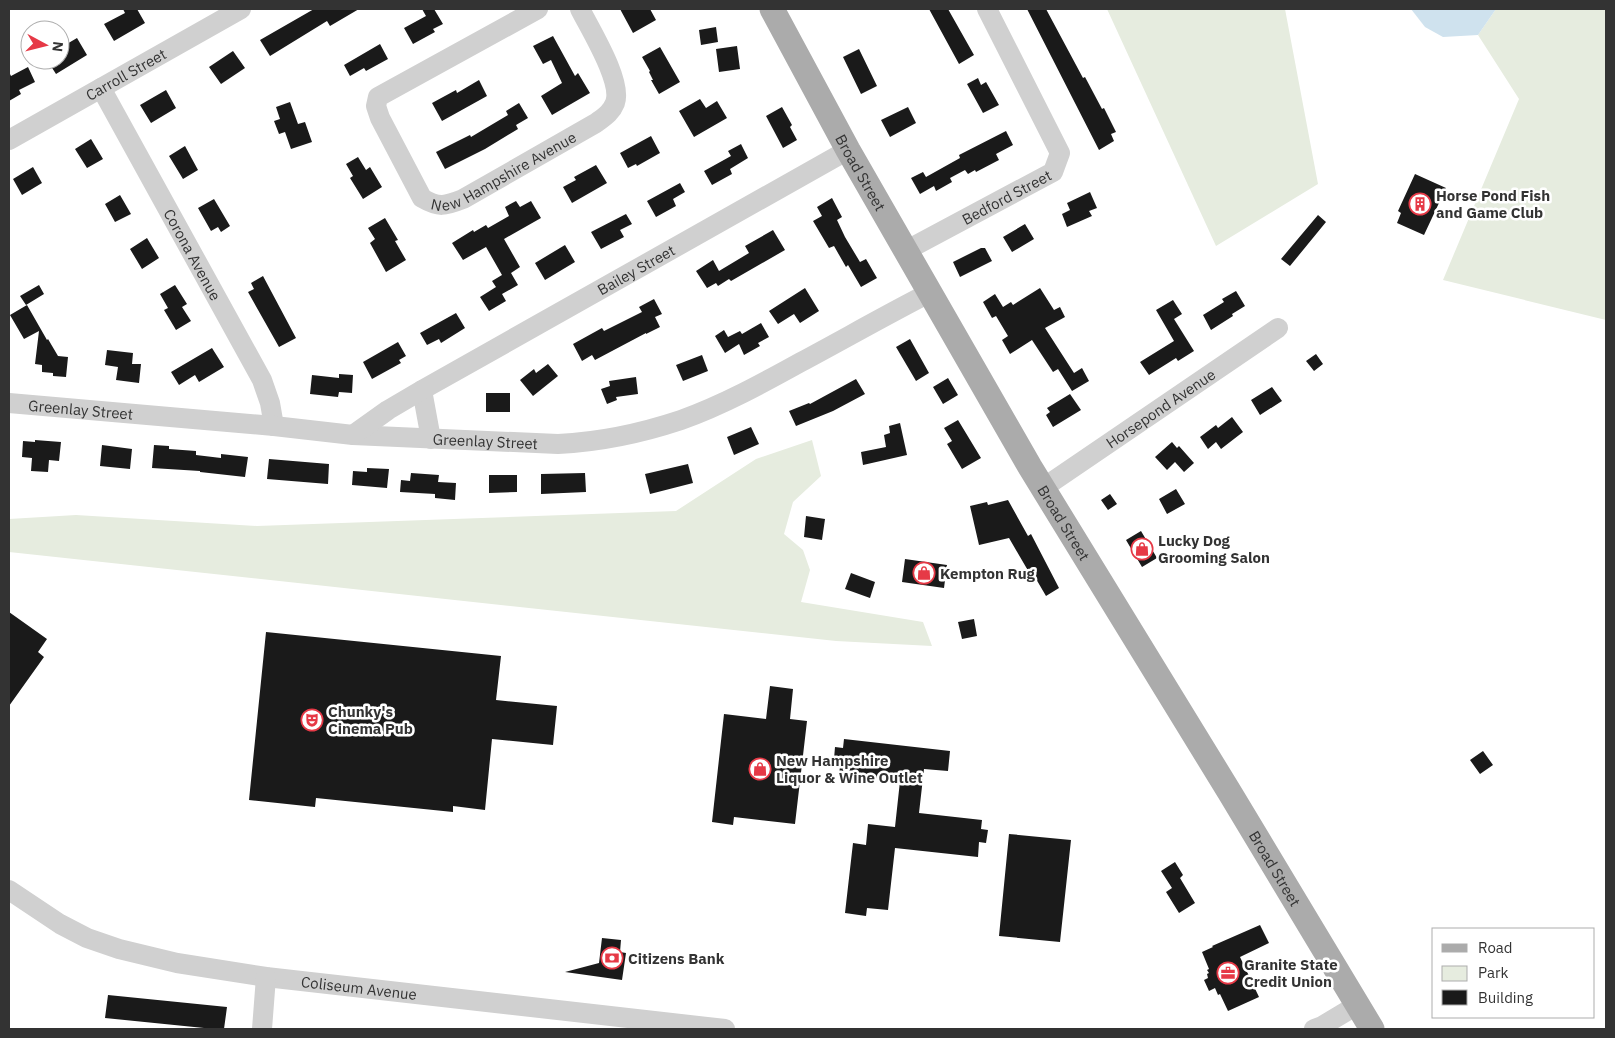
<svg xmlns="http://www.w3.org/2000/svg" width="1615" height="1038" font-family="'IBM Plex Sans',sans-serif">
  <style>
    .green { fill: #e6ecdf }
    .water { fill: #cfe2ee }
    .building { fill: #1a1a1a }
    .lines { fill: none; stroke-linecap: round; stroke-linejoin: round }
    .minor { stroke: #d0d0d0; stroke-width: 20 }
    .major { stroke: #ababab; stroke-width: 25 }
    .labels { text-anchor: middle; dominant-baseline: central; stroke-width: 5; stroke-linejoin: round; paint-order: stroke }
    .street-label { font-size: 15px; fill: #333; stroke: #fff }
    .poi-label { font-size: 15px; font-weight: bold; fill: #333; stroke: #fff; text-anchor: start }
  </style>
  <rect width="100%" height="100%" fill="#fff"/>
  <!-- green -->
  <path class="green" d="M1107,9H1285L1318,184L1216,246Z
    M1496,9H1606V320L1443,280L1519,99L1478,35Z
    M812,440L821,476L793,502L784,534L803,550L810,570L801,602L923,622L932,646L836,641L9,552V519L76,515L257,526L676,511L756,459Z"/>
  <!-- water -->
  <path class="water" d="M1411,9H1496L1478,35L1443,37L1425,27Z"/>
  <!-- building -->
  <path class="building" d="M123,9H137L145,23L114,41L104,24L125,13Z
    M314,9H359L330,26L327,21L270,56L260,40Z
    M422,9H434L443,24L433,29L435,32L413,44L404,28L426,16Z
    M620,9H650L656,20L633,33Z
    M929,9H948L974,55L959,64Z
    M1027,9H1046L1083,78L1085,77L1102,109L1104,108L1116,132L1111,134L1114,141L1099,150Z
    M716,27L718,42L701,45L699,30Z
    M553,36L575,76L578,73L590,93L552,115L541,96L562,83L551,60L543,64L533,46Z
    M77,38L87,55L56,74L47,60H60V48Z
    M380,44L388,59L366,71L364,68L350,76L344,65Z
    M737,46L740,69L719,72L716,49Z
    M660,47L680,82L659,94L651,80H653L649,72L650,71L642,57Z
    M859,49L877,86L861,94L843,57Z
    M233,51L245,68L221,84L209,67Z
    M28,67L35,82L19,90L21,94L9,101V72L11,76Z
    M978,78L981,85L986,82L999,105L983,113L967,84Z
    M479,80L487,96L442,121L432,103L456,90L457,93Z
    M166,90L176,108L151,123L140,105Z
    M700,99L706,108L717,101L727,118L694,137L679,111Z
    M290,102L298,124L305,122L312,142L291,149L285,132L279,134L274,121L280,119L276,107Z
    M519,103L528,118L516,125L518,129L485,149L445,169L436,152L470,135L471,137L508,115L506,111Z
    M782,107L792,125L790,127L797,140L783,148L766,116Z
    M908,107L916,123L890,137L881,120Z
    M1006,131L1013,145L996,154L999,160L976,172L975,170L968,174L965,170L950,178L952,182L936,191L934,186L920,194L911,178L923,172L926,177L960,158L959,155Z
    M651,136L660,153L637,166L636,164L628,168L620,153Z
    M91,139L103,159L87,168L75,149Z
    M741,144L748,158L730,169L732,174L712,185L704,171L731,156L728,151Z
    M185,146L198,170L183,179L169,156Z
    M358,157L366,170L370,167L382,187L363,199L350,178L353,176L346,164Z
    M596,165L607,183L572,203L563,187L576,180L574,177Z
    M33,167L42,183L22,195L13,179Z
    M1415,174L1446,188L1424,235L1397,223L1401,213L1398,211Z
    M680,183L685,192L673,199L676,206L656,217L647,201Z
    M1090,192L1097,208L1089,211L1092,216L1067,227L1062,214L1070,210L1067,203Z
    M120,195L131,214L115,222L105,204Z
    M832,198L842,217L837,220L845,237L860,262L866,259L877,278L861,287L848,265L846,267L834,246L829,248L813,221L822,216L817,207Z
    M214,199L230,226L221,232L218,227L211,231L198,208Z
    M516,201L520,207L531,201L541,218L504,239L520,267L511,273L518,285L502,294L506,301L489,311L480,297L496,287L492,281L502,275L486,247L463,260L452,243L473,230L474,232L486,225L488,228L509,216L505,207Z
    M626,214L632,224L620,230L624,237L601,249L591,232Z
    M1318,215L1326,222L1290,266L1281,259Z
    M385,218L398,240L395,241L406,260L386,272L370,243L375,239L368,228Z
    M1025,224L1034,239L1012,252L1003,237Z
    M773,230L785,250L731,281L729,279L718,286L716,283L707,288L696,271L713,260L719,271L749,253L745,246Z
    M147,238L159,258L142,269L130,249Z
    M565,245L575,262L545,280L535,263Z
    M981,248H985L992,261L960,277L953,262Z
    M263,276L296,338L279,347L248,292L254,289L251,283Z
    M39,285L44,294L26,305L20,296Z
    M175,285L187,304L182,307L191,321L176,330L164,310L168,308L160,294Z
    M805,288L819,311L800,323L794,314L778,324L769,311Z
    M1040,288L1054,310L1060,307L1065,317L1045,328L1074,373L1082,368L1089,381L1072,391L1058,369L1053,372L1032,340L1010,354L1002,340L1008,336L996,316L992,318L983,302L995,294L1003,307L1011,302L1013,305Z
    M1236,291L1245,306L1232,314L1233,316L1211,330L1203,315L1224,302L1222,299Z
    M654,299L662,314L655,317L660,327L646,334V333L595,360L592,355L582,361L573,344L602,328L604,331L642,312L639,307Z
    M1173,300L1182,314L1174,319L1194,351L1178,361L1176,358L1149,375L1140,362L1174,341L1156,310Z
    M27,305L47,340L48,339L58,356L68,357L66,377L53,376V373L42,372V365L35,364L39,331L24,339L10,315Z
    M456,313L465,328L441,343L439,339L427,345L420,333Z
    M761,323L769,337L758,343L760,346L744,355L739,344L725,353L715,336L724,330L728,337L740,331L742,334Z
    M910,339L929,373L916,381L896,347Z
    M398,342L406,356L399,360L401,363L372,379L363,362Z
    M212,348L224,367L199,382L195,375L179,385L171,372Z
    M107,350L133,353L132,364H141L139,383L116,380L118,367L105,365Z
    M1316,354L1323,364L1314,371L1306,361Z
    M702,355L708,371L683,381L676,365Z
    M548,364L558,376L533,396L520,380L534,369L536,373Z
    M339,374L353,375L352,393L339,392L338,397L310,394L312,375L339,378Z
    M636,377L638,394L616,397L617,400L607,404L601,389L610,386L609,381Z
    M948,378L958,395L943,404L933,387Z
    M856,379L865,394L833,411L796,426L789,411L809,403L810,404Z
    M1272,387L1282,401L1260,415L1251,400Z
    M486,393H510V412H486Z
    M1070,394L1081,410L1053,427L1046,415L1050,412L1047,408Z
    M1232,417L1243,432L1221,449L1216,442L1208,449L1200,437L1216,425L1218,428Z
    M958,420L981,458L962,469L947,444L952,441L944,428Z
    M900,423L907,455L863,465L861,452L886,447L884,435L890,433L889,426Z
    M751,427L759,444L734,455L727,437Z
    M35,440L61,442L59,461L49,460L48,472L31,471L32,458L22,457L23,441L35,442Z
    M1172,442L1177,448L1179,446L1194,463L1184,472L1175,462L1167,470L1155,457Z
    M102,445L132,449L130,469L100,466Z
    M154,445L169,446V449L196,451V455L221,458V454L248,457L245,477L200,472V471L152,468Z
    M269,459L329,464L328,484L267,479Z
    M688,464L693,483L650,494L645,474Z
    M367,468L389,469L387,488L352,485L353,471L367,472Z
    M411,473L439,475L438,482L456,483L455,500L435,498V494L400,492L401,480L410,481Z
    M585,473L586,492L541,494V474Z
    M489,475H517V492L489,493Z
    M1176,489L1185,504L1167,514L1159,499Z
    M1110,494L1117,504L1108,510L1101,500Z
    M1008,500L1028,536L1031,534L1059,588L1046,596L1032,572L1030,574L1009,538L979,545L970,506L987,502L988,505Z
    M806,516L825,519L822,540L804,537Z
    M1141,531L1157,558L1142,567L1126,540Z
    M905,559L947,565L944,588L902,582Z
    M851,573L875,582L870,598L845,589Z
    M9,612L47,639L38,652L44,657L9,706Z
    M974,619L977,636L962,639L958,622Z
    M266,632L501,656L496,700L557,706L553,745L492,739L485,810L453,806V812L316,798L315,807L249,800Z
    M770,686L793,689L790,719L807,721L795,824L734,817L733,825L712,822L724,714L766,719Z
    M844,739L950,751L948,771L924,769L919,813L982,820L981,829L988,830L986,843L979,842L978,857L895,848L888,910L867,908L866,916L845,913L853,843L866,845L868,824L895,827L900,781L839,774L841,760L834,759L835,747L843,748Z
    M1483,751L1493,765L1480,774L1470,760Z
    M1009,834L1071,840L1060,942L999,936Z
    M1175,862L1183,875L1180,878L1195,903L1179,913L1166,892L1172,888L1161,871Z
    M1260,925L1269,943L1240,957L1259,997L1228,1011L1220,994L1218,995L1215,988L1209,991L1204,980L1208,978L1207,974L1209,973L1207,970L1209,969L1202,952L1213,947L1212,946Z
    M602,938L621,940L620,952L626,953L622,980L565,972L599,963Z
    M108,995L227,1007L224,1029H204V1028L105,1018Z"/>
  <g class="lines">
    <!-- minor -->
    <g class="minor">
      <path id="s1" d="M538,9L378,97L376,106L380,118L422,198C439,208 445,206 463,199L596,123C604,117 611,113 615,103C623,82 590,29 580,9"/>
      <path id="s2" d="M101,88L262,380L270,403L274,426"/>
      <path id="s3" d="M9,140L241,9"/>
      <path id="s4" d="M905,251L1053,172L1060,153L987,9"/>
      <path d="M422,390L431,439"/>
      <path id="s5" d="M9,403L274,426L353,435L558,444C600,442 642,433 681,420C723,405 763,383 801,362C844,339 886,315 929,293"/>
      <path id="s6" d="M353,435L388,410L422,390L848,150"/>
      <path id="s7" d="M1043,488L1278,328"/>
      <path id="s8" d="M9,890L60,924L87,938L119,949L177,963L266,977L725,1029"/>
      <path d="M262,1029L266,977"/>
      <path d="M1314,1029L1322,1026L1357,1005"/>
    </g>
    <!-- major -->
    <path class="major" id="s9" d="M772,9L848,150L1030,467L1230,793L1372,1029"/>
  </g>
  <!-- icons -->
  <defs>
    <g id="building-ring" transform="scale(1.125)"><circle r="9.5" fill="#fff" stroke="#e63946" stroke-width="1.5"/><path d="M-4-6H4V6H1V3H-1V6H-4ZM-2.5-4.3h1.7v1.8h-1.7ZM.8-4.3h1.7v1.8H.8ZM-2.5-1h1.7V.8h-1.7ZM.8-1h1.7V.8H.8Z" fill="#e63946"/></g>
    <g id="shop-ring" transform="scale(1.125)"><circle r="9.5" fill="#fff" stroke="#e63946" stroke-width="1.5"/><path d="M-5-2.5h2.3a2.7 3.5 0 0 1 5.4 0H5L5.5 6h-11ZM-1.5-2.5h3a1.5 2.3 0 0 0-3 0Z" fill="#e63946"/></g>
    <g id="theatre-ring" transform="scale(1.125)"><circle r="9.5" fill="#fff" stroke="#e63946" stroke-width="1.5"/><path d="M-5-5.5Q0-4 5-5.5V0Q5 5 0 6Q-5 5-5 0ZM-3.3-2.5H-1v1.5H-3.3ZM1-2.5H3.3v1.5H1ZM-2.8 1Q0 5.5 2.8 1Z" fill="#e63946"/></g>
    <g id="bank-ring" transform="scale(1.125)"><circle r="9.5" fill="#fff" stroke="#e63946" stroke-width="1.5"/><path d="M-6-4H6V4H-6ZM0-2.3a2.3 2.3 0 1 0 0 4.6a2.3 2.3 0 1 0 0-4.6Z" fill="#e63946"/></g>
    <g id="office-ring" transform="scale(1.125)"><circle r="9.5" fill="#fff" stroke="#e63946" stroke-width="1.5"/><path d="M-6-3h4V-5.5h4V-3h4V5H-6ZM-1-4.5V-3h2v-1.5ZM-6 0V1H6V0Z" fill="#e63946"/></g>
  </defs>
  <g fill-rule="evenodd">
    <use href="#building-ring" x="1420" y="204"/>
    <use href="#shop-ring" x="1142" y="549"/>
    <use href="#shop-ring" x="924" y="573"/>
    <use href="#theatre-ring" x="312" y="720"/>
    <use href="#shop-ring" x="760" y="769"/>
    <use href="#bank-ring" x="612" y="958"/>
    <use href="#office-ring" x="1228" y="973"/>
  </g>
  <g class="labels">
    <!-- street labels -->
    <g class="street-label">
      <text stroke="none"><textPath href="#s3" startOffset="134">Carroll Street</textPath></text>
      <text stroke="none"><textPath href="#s1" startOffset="386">New Hampshire Avenue</textPath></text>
      <text stroke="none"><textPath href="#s9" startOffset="186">Broad Street</textPath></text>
      <text stroke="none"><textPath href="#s4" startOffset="115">Bedford Street</textPath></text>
      <text stroke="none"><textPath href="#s2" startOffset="190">Corona Avenue</textPath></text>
      <text stroke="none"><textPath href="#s6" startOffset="328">Bailey Street</textPath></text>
      <text stroke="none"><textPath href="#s7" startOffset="142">Horsepond Avenue</textPath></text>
      <text stroke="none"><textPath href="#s5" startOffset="72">Greenlay Street</textPath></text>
      <text stroke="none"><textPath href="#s5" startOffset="478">Greenlay Street</textPath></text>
      <text stroke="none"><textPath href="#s9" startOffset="591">Broad Street</textPath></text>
      <text stroke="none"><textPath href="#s9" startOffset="996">Broad Street</textPath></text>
      <text stroke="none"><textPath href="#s8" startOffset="369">Coliseum Avenue</textPath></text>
    </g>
    <!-- poi labels -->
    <g class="poi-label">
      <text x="1436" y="195">Horse Pond Fish<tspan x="1436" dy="17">and Game Club</tspan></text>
      <text x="1158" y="540">Lucky Dog<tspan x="1158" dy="17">Grooming Salon</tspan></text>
      <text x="940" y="573">Kempton Rug</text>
      <text x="328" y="711">Chunky's<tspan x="328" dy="17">Cinema Pub</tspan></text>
      <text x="776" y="760">New Hampshire<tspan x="776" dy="17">Liquor &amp; Wine Outlet</tspan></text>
      <text x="628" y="958">Citizens Bank</text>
      <text x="1244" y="964">Granite State<tspan x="1244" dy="17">Credit Union</tspan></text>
    </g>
  </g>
  <!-- border -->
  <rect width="1615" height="1038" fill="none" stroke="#333333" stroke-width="20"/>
  <!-- legend -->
  <rect x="1432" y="928" width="162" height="90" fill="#ffffff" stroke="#adadad"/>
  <rect x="1442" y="944" width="25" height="8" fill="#ababab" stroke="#adadad"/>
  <text x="1478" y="953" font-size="15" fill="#333333">Road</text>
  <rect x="1442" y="966" width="25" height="15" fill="#e6ecdf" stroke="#adadad"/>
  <text x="1478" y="978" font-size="15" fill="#333333">Park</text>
  <rect x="1442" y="990" width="25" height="15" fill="#1a1a1a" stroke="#adadad"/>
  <text x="1478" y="1003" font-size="15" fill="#333333">Building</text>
  <!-- north arrow -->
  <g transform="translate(45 45) rotate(97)"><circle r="24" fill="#ffffff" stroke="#adadad"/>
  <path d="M0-4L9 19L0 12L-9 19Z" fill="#e63946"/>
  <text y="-8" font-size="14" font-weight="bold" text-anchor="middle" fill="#333333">N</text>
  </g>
</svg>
